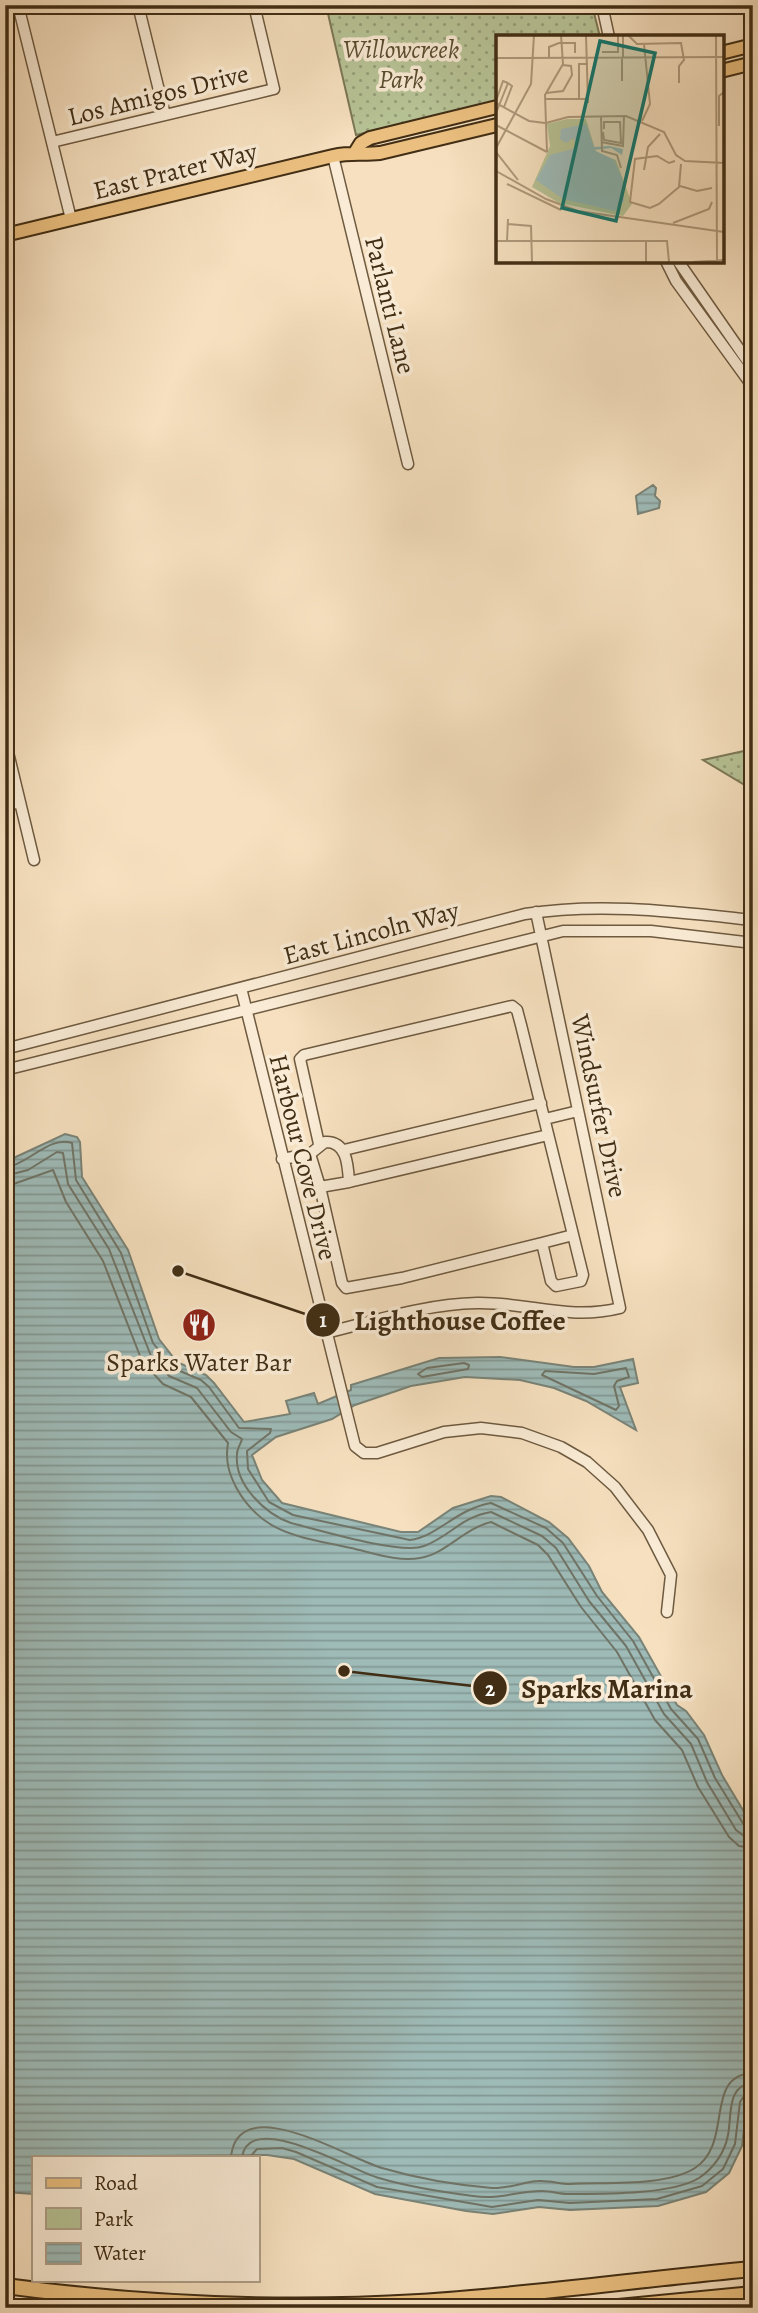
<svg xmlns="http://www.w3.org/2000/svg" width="758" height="2313" font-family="Alegreya,serif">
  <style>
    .green { fill: url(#green-dots); stroke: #7c7856; stroke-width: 2 }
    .water { fill: url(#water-rules); stroke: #798377; stroke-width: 2 }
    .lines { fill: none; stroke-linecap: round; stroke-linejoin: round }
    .shore { stroke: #707466; stroke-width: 2 }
    .minor-casing { stroke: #6e5a40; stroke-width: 13 }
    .major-casing { stroke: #412e15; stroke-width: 16 }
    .highway-casing { stroke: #412e15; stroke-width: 18 }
    .minor { stroke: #f9ebd5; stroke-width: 10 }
    .major { stroke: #ebc080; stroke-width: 12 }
    .highway { stroke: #ebc080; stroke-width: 14 }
    .labels { text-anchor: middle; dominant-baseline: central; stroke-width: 7; stroke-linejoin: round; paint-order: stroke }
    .park-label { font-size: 26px; font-style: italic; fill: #594c2f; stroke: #f9ebd5 }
    .street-label { font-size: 26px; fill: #412e15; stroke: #f9ebd5 }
    .poi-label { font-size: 26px; fill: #412e15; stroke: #f9ebd5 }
    .inset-road { fill: none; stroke: #ae997b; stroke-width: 2 }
    .view { fill: #0f766e; fill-opacity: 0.15; stroke: #0f766e; stroke-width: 3.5 }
    .inset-edge { fill: none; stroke: #412e15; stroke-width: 3.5 }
    .leader { fill: none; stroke: #412e15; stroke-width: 2.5 }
    .callout-dot { fill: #412e15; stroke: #f9ebd5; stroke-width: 2.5 }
    .mark-label { font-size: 21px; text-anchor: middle; font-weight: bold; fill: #fff }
    .callout-label { font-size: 28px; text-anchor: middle; font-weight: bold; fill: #412e15; stroke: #f9ebd5; stroke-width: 7; stroke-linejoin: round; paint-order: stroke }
  </style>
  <defs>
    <pattern id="green-dots" width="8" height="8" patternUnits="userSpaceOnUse" patternTransform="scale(1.75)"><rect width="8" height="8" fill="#b7c396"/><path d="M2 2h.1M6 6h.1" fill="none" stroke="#969f79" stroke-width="1.8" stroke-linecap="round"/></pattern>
    <pattern id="water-rules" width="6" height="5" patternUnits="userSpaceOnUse" patternTransform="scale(1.75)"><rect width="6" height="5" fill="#9ebbb8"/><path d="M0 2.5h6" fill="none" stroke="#829894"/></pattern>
  </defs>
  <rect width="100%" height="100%" fill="#f6e0bf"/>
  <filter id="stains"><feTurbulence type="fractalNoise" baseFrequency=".00286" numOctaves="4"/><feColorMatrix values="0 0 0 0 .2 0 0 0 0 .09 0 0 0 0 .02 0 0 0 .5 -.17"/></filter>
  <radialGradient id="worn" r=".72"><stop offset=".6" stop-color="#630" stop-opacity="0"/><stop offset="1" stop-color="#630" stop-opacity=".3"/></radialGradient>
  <!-- green -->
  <path class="green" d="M326,5H592L600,37H497V101L356,135Z
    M753,749V790L703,760Z"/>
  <!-- water -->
  <path class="water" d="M653,485L656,488L655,496L660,501L659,508L638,514L636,496Z
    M65,1134L77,1137L80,1142L82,1177L128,1250L159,1339L177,1362L206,1375L214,1383L244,1422L290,1414L286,1401L314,1393L318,1404L351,1390V1385L439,1358L500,1357L574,1367H594L633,1359L638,1383L620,1387L636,1430L586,1401L554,1388L520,1380L465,1377L411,1386L355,1405L332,1419L276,1437L252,1455L262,1480L282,1503L401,1532H418L453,1508L491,1496L501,1497L549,1522L568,1538L589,1566L602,1592L639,1637L677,1705L686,1711L704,1735L722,1775L753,1827V2098L747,2103L742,2146L729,2173L706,2192L658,2206L570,2210L539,2207L493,2214L466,2211L375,2194L294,2159L267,2155L33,2157V2194L5,2192V1162Z"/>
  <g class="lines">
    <!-- shore -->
    <path class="shore" d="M5,1168C27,1165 50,1135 72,1143L76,1180L121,1253L153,1343L173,1368L201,1380L209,1387L239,1428L271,1429L270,1433L247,1451L248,1469L269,1502L293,1515L410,1540C437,1537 456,1509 491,1503L546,1528L563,1543L597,1596L633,1641L671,1709L698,1739L715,1778L744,1825L753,1829
      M5,1176L28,1170L57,1152L63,1153L68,1184L109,1249L151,1356L169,1376L197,1388L231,1432L242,1439C241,1444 237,1448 237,1454C234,1484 265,1514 291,1523C319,1530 401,1555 424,1546C449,1537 461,1517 491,1512L542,1536L556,1548L589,1601L626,1646L664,1714L691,1744L707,1782L736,1830L744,1836L753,1838
      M5,1187L53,1170L66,1202L103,1261L142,1361L163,1384L191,1397L228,1443C225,1461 229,1474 237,1489C264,1536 303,1537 351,1548C373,1553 398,1562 420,1558C446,1554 463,1529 491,1522L538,1545L548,1555L581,1607L617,1652L655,1720L682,1750L698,1787L729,1837L739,1846L753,1848
      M464,1363L469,1365L468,1369L422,1377L418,1374L427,1368Z
      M626,1368L629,1377L617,1381L614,1386L619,1406L616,1410L542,1375L545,1371L594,1374Z
      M231,2157C238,2088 351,2160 382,2168C416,2178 456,2185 492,2188C508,2189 523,2182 538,2181C549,2180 559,2184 570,2184C605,2182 665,2187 695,2168C734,2143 703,2075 753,2073
      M242,2157C250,2108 354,2172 379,2178C409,2187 442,2192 473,2196C501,2200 516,2191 542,2191C551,2191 559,2194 568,2194C601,2194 671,2195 699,2178C714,2168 725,2152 728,2135C732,2116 726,2085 753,2083
      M250,2157L257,2149L282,2148L296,2152L377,2187L492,2207L538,2200L570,2203L657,2199L702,2186L723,2169L735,2144L740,2102L746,2093L753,2092"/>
    <!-- minor casing -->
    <g class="minor-casing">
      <path id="minor" d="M18,5L71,219
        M138,5L165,115
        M602,5L609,37
        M52,142L274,89L254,5
        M333,156L408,464
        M666,261L676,281L753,387
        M678,261L753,369
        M5,740L34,860
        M5,806L20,802
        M241,988L355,1446L364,1453H377L444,1432L481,1428L522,1433L561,1447L587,1462L615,1487L648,1530L671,1575L667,1612
        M5,1049L525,914C601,902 677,912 753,920
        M5,1070L563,931H651L753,943
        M545,1119L578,1111
        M319,1144L300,1059L304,1055L512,1006L517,1010L521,1025L583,1275L581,1281L556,1286L551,1281L542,1243L402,1278L346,1288L342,1283L320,1187
        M344,1150L541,1103
        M282,1159L310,1154L320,1187L349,1182C348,1165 347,1141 325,1142L310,1154
        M349,1182L548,1135
        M542,1243L573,1235
        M325,1333C375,1321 425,1304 477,1303C529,1302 568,1321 620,1308L536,912"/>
    </g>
    <!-- major casing -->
    <g class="major-casing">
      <path id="major" d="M721,53L753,45
        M721,71L753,63
        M356,151L361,143L370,138L497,107
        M5,235L333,156C352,152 362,155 380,153L497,125"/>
    </g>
    <!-- highway casing -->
    <g class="highway-casing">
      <path id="highway" d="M5,2286C141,2304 283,2310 419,2302C531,2295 642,2279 753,2269
        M608,2308L753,2294"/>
    </g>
    <!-- minor -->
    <use href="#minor" class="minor"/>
    <!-- major -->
    <use href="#major" class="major"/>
    <!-- highway -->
    <use href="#highway" class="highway"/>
  </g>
  <!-- icons -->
  <defs>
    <g id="restaurant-disc" transform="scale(1.75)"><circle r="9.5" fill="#8f2418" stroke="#f9ebd5"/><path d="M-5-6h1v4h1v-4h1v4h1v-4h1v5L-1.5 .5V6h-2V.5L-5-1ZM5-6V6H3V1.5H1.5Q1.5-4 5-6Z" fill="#fff"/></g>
  </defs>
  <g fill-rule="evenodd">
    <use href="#restaurant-disc" x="199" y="1325"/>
  </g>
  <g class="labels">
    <!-- park labels -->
    <g class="park-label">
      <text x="401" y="49">Willowcreek<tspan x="401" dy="30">Park</tspan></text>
    </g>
    <!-- street labels -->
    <g class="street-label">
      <text transform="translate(158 95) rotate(-14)">Los Amigos Drive</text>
      <text transform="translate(175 171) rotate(-14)">East Prater Way</text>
      <text transform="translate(390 305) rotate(76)">Parlanti Lane</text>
      <text transform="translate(371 933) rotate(-15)">East Lincoln Way</text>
      <text transform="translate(599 1106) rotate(78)">Windsurfer Drive</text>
      <text transform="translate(303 1157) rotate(76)">Harbour Cove Drive</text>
    </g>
    <!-- poi labels -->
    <g class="poi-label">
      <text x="199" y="1362">Sparks Water Bar</text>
    </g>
  </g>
  <!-- overview -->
  <g transform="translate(496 35)">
    <rect width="228" height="228" fill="#f6e0bf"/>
    <path d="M71,84H90L100,117L120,125L136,169L127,181L63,168L36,152L54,111L51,89Z" fill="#b7c396"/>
    <path d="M90,89L98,112L113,111L127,114L126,120L115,113L98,115L118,125L126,143L128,166L119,176L67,164L40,145L54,120L80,113L78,103L70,108L64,104L65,94Z" fill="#9ebbb8"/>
    <path class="inset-road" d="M90,0L92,68M132,0L141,9L185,8L188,25L183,31V48M220,0L221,227M106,17H122V0M126,22V46M127,22V0M0,23H29M28,23L228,22M53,23V12L63,8H79V18M50,58L67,56L76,40L75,31L67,30M49,64H92M83,64V29H92M0,66L7,46L12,48M0,68L33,86L49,88M8,72L16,51L12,48M0,78L12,48M105,81L106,116L121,120L125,133M146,86L154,69L148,9M50,88L72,82L130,81L168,97L180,120L189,126L228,128M0,90L51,117M223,91V61L228,57M107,97L108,105L125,108L124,87H108V94M105,107L127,111L128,81M0,113L35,49L38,0M0,117L22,145M51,117L49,60L67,29L65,0M179,126L173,128L161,121L139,124L134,167L154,173L163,169L183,152L185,129M148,135L152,112L164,99M0,136L50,164L82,176L228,197M11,149L65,175M184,151L201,156L216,153M177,188L213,174L216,167M12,189L35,191L36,227M0,206H171L173,227M11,206L12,184M150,227V206M197,227L228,225"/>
    <path class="view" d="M104,6L159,18L120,186L66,173Z"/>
    <rect width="228" height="228" class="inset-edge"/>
  </g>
  <!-- callouts -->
  <path class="leader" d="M178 1271L323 1320M344 1671L490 1688"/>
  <g class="callout-dot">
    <circle cx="178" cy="1271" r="7"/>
    <circle cx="344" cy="1671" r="7"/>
    <circle cx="323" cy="1320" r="18"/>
    <circle cx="490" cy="1688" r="18"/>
  </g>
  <g class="mark-label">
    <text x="323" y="1327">1</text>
    <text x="490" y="1696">2</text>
  </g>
  <g class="callout-label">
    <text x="460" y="1330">Lighthouse Coffee</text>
    <text x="607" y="1698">Sparks Marina</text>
  </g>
  <!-- margin -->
  <rect width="758" height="2313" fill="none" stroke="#f6e0bf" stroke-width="28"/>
  <rect x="7" y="7" width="744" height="2299" fill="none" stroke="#412e15" stroke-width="3.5"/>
  <rect x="14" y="14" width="730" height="2285" fill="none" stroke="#412e15" stroke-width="2"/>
  <!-- legend -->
  <rect x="32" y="2156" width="228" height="126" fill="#f9ebd5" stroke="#af9f88" stroke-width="2"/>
  <rect x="46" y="2178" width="35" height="10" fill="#ebc080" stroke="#af9f88" stroke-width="2"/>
  <text x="94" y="2190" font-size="21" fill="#412e15">Road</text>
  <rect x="46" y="2208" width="35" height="21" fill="#b7c396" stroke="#af9f88" stroke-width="2"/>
  <text x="94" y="2226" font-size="21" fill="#412e15">Park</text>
  <rect x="46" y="2243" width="35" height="21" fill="url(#water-rules)" stroke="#af9f88" stroke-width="2"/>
  <text x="94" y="2260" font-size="21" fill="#412e15">Water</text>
  <rect width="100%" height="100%" filter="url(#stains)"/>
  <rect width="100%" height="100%" fill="url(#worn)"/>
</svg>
